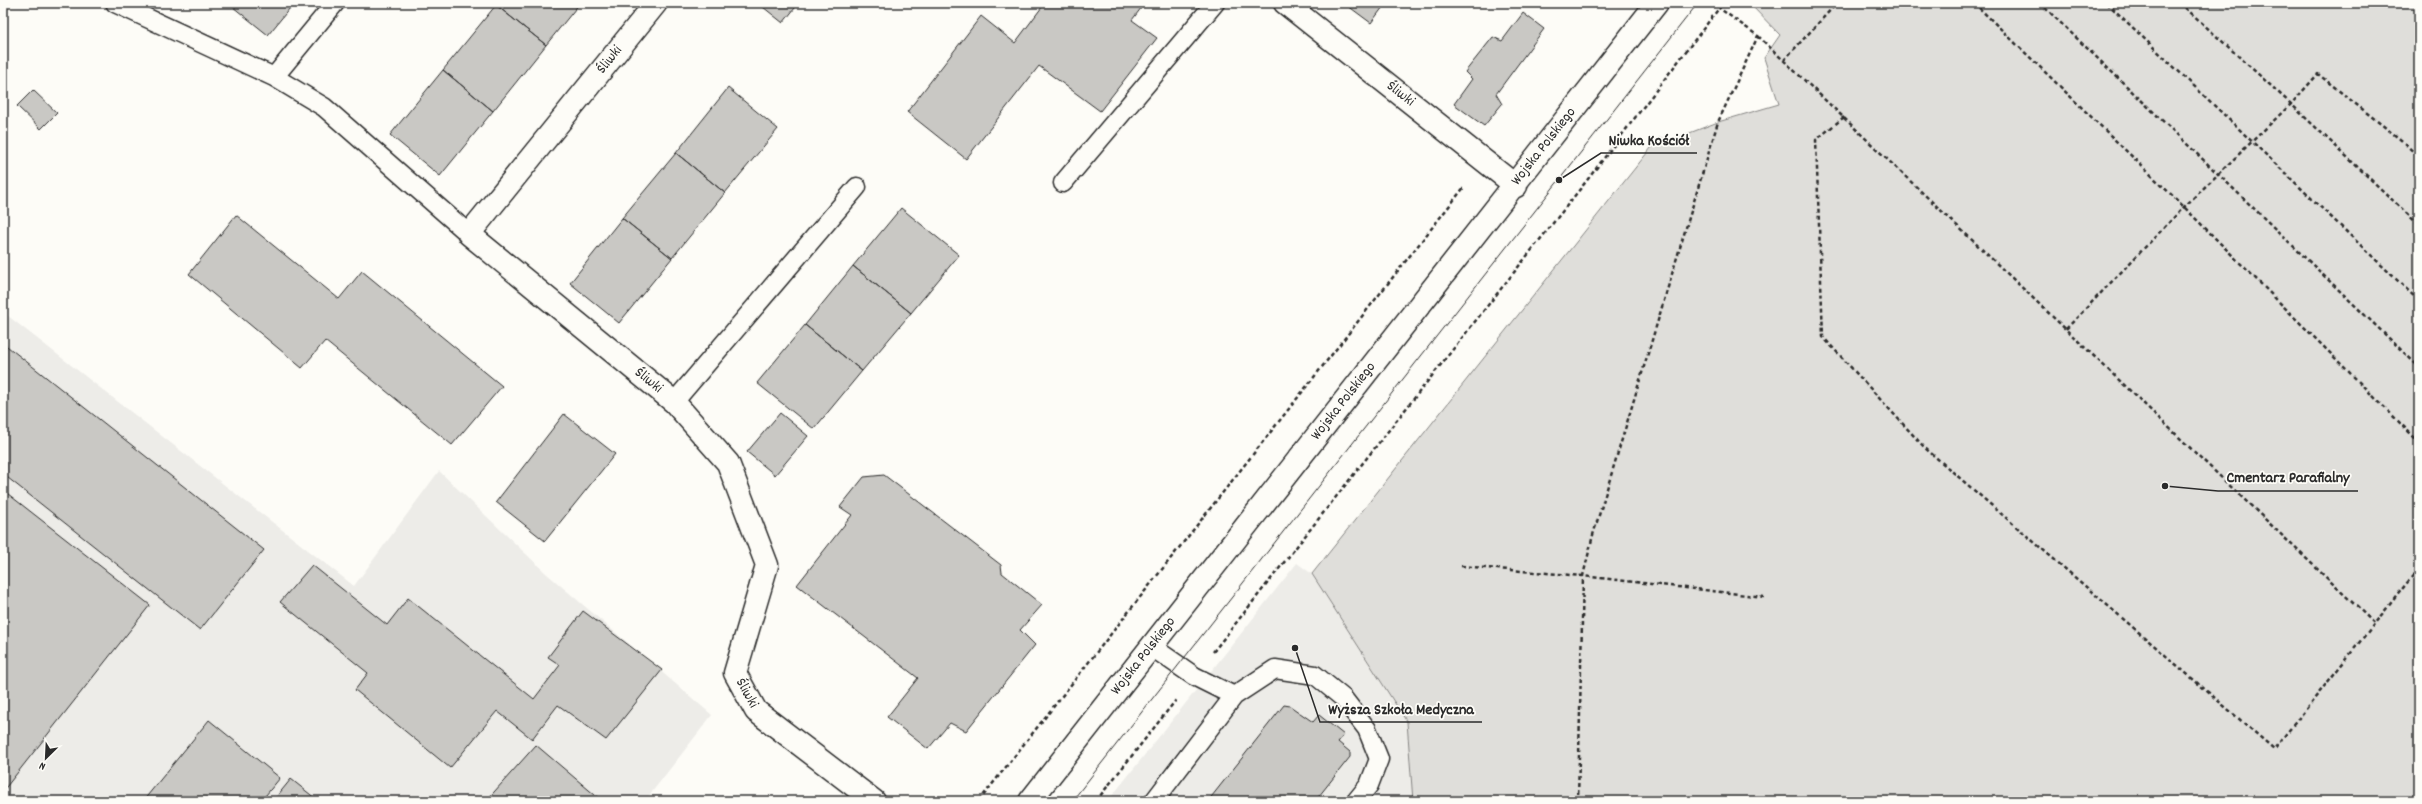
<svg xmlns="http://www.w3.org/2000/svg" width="2422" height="804" font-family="Dekko,sans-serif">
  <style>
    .built { fill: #edece8 }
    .green { fill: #dfdeda; stroke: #858482 }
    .building { fill: #c9c8c4; stroke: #2b2b2b }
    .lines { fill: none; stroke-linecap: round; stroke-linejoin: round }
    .service-casing { stroke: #2b2b2b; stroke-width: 21 }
    .minor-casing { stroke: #2b2b2b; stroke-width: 25 }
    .secondary-casing { stroke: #2b2b2b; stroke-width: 25 }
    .path { stroke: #2b2b2b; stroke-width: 2.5; stroke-dasharray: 4 3; stroke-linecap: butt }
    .service { stroke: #fdfcf7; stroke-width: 18 }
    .minor { stroke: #fdfcf7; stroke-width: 22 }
    .secondary { stroke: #fdfcf7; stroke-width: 22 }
    .tram { stroke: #2b2b2b; stroke-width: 1 }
    .labels { text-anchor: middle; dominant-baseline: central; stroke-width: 3.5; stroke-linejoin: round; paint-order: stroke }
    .street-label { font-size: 15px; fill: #2b2b2b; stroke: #fdfcf7 }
    .leader { fill: none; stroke: #2b2b2b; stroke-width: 1.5 }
    .callout-dot { fill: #2b2b2b; stroke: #fdfcf7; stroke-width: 1.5 }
    .callout-label { font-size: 16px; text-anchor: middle; font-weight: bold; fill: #2b2b2b; stroke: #fdfcf7; stroke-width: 3.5; stroke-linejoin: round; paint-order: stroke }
  </style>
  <rect width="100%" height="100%" fill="#fdfcf7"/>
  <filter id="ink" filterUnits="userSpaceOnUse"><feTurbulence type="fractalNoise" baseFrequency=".025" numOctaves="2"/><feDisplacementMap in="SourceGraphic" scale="8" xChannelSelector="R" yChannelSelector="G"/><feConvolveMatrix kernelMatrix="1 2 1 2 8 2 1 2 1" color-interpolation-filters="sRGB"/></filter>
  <g filter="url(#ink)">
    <!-- built -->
    <path class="built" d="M3,312L354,586L439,471L547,574L712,715L645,801H3Z
      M1297,563L1312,574L1407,722L1413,801H1108Z"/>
    <!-- green -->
    <path class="green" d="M1749,3H2419V801H1413L1407,722L1312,574L1659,138L1674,139L1718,122L1779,104L1764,58L1780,35Z"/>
    <!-- building -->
    <path class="building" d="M228,3H294L268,35Z
      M497,3H580L546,45L496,5Z
      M758,3H799L783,23Z
      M1045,3H1145L1132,20L1157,38L1100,111L1039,66L966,159L907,112L981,16L1015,43Z
      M1344,3H1386L1371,23Z
      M496,5L546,45L493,111L443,70Z
      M1523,13L1544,29L1496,94L1502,104L1484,126L1454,104L1472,79L1465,72L1493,37L1502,41Z
      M443,70L493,111L440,176L390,135Z
      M728,88L778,129L725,193L676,153Z
      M33,90L57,113L41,129L17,106Z
      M676,153L725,193L672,258L622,218Z
      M901,208L959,255L911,313L853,266Z
      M236,215L339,299L362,271L502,386L452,445L325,341L302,368L189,274Z
      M622,218L672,258L619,323L570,283Z
      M853,266L911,313L862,371L805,325Z
      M805,325L862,371L814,429L757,383Z
      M3,343L264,550L200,630L3,474Z
      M780,413L808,436L775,475L747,452Z
      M564,414L615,454L545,541L496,502Z
      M884,475L1001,565L1002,573L1042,605L1020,630L1035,645L966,731L950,723L928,749L887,717L918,678L797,585L852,515L840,507L864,477Z
      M3,490L150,605L3,791Z
      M312,565L387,625L408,598L534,699L560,665L548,657L583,611L662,670L606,740L558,705L532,739L497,711L450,768L355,690L368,673L280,602Z
      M1284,705L1290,706L1313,722L1319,715L1344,735L1338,742L1350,752V757L1315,801H1208Z
      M209,720L280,778L261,801H143Z
      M536,745L602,801H486Z
      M291,779L316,799L318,797L323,801H273Z"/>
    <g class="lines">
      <!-- service casing -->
      <g class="service-casing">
        <path id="service" d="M115,3L274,77L324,107L469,234
          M274,77L335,3
          M1063,183L1215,3
          M674,402L857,187
          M1152,647L1194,676L1234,696
          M1154,801L1234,696L1275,669L1315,675L1343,698L1367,729L1379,759L1369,785L1356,801"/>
      </g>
      <!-- minor casing -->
      <g class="minor-casing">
        <g id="minor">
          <path id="s1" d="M656,3L469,234L674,402L728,463L767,565L735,673L756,711L874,801"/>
          <path id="s2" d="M1285,3L1516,186"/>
        </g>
      </g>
      <!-- secondary casing -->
      <g class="secondary-casing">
        <g id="secondary">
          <path id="s3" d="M1030,801L1657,3"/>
        </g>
      </g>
      <!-- path -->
      <path class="path" d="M1974,3L2184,207L2419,442
        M2040,3L2419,367
        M2107,3L2419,301
        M2180,3L2291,104L2419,225
        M1758,36L2375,624
        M1784,60L1837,3
        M1844,117L1816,140L1823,337L1925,448L2274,749L2419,568
        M2066,329L2184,207L2291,104L2318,74L2401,140L2419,157
        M1461,566L1583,576L1764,597
        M1213,652L1588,179L1723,3
        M979,801L1465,186
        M1096,801L1176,700
        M1578,801L1583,576L1593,535L1718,122L1758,36L1719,8"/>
      <!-- service -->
      <use href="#service" class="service"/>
      <!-- minor -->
      <use href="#minor" class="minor"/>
      <!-- secondary -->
      <use href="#secondary" class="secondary"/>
      <!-- tram -->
      <path class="tram" d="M1072,801L1698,3"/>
    </g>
  </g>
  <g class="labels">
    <!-- street labels -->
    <g class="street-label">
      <text transform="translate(610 60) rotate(-51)">Śliwki</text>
      <text stroke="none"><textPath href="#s2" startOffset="147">Śliwki</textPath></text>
      <text stroke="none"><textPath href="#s3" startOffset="832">Wojska Polskiego</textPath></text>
      <text stroke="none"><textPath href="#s1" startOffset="529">Śliwki</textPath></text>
      <text stroke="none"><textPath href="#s3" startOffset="508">Wojska Polskiego</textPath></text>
      <text stroke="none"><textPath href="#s3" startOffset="184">Wojska Polskiego</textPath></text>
      <text stroke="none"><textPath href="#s1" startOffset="889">Śliwki</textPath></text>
    </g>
  </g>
  <!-- callouts -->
  <path class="leader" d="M1559 180L1601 153H1697M2165 486L2218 491H2358M1295 648L1320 722H1482"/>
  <g class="callout-dot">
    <circle cx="1559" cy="180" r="4"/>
    <circle cx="2165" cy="486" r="4"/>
    <circle cx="1295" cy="648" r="4"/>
  </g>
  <g class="callout-label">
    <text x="1649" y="145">Niwka Kościół</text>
    <text x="2288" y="482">Cmentarz Parafialny</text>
    <text x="1401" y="714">Wyższa Szkoła Medyczna</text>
  </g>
  <!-- margin -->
  <rect width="2422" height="804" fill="none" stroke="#fdfcf7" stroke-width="16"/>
  <rect x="8" y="8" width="2406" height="788" fill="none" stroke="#2b2b2b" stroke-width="1.5" filter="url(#ink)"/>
  <!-- north arrow -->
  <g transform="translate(46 758) rotate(204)" stroke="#fdfcf7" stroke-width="3" paint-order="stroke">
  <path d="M0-3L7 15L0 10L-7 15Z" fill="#2b2b2b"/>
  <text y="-6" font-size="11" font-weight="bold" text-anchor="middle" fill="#2b2b2b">N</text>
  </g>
</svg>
